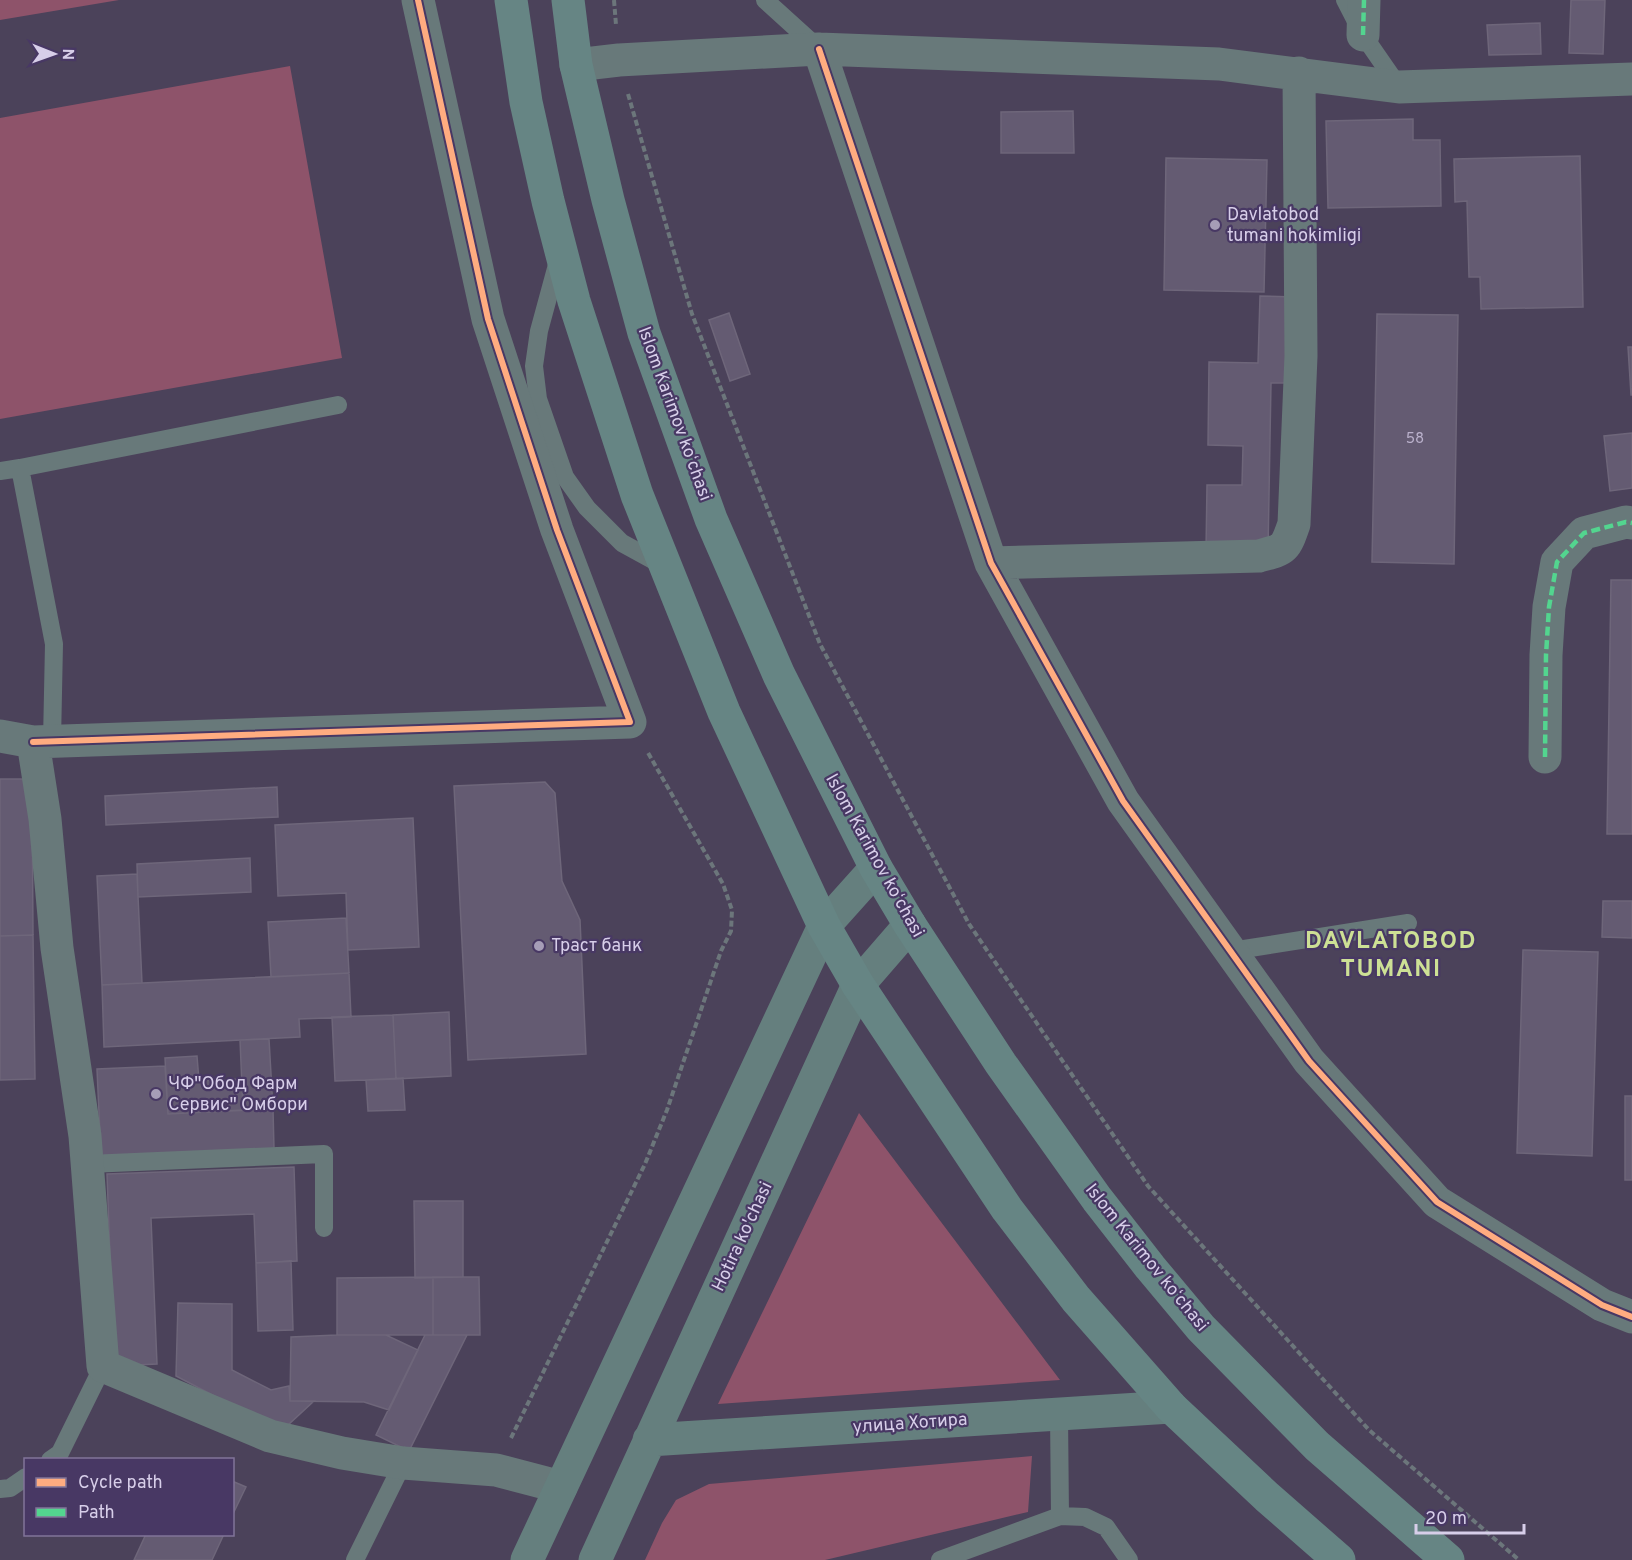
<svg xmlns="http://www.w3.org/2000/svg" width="1632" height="1560" font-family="Overpass,sans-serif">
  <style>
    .green { fill: #8e536a }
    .building { fill: #645b72; stroke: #6e667a; stroke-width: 1.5 }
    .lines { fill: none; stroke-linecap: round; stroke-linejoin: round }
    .path { stroke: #6c767b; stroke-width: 4; stroke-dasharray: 6 3; stroke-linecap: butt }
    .lane { stroke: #68797a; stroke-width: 18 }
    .street { stroke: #68797a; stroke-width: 33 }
    .secondary { stroke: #657f7e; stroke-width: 33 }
    .primary { stroke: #668584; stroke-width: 33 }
    .quiet { stroke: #53d58f; stroke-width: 4.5; stroke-dasharray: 9 4.5; stroke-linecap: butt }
    .cycleway-casing { stroke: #483864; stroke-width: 10 }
    .cycleway { stroke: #ffac80; stroke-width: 6 }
    .poi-dot { fill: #a69db7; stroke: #483864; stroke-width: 2 }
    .labels { text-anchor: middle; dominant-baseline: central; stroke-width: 4.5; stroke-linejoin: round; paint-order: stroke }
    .number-label { font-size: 15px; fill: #bab1cb }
    .poi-label { font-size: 18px; fill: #d7cee9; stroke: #483864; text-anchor: start }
    .street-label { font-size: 18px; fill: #d7cee9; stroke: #483864 }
    .district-label { font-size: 24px; font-weight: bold; letter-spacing: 1.5px; fill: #cde095; stroke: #483864 }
  </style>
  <rect width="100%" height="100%" fill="#4b425a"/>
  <!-- green -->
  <path class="green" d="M0,0H119L0,20Z
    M290,66L342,358L0,419V118Z
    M859,1113L1060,1380L718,1404Z
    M1032,1456L1028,1512L825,1560H645L662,1523L676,1500L709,1484Z"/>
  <!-- building -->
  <path class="building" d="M1571,0H1605L1603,54L1569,53Z
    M1540,23L1541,54L1489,55L1487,25Z
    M1073,111L1074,153H1001V112Z
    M1413,119V140H1440L1441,206L1328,208L1326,121Z
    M1580,156L1583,307L1481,309L1480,277H1469L1467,201L1455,202L1454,159Z
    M1166,158L1267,160L1264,292L1164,290Z
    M1260,296L1295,297L1294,383H1271L1268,551L1206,550L1207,485H1242L1243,446L1208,445L1209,362L1258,363Z
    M729,313L750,374L730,381L709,320Z
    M1377,314L1458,315L1454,564L1372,562Z
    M1628,347H1632V395H1631Z
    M1632,433V488L1610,491L1604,436Z
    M1611,580H1632V834H1607Z
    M0,779H32L33,935L0,936Z
    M545,782L555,793L562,881L580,920L586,1054L468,1060L454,786Z
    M277,787L278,817L106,825L105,796Z
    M413,818L419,947L348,950L346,893L278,896L275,825Z
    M250,858L251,892L138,897L137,864Z
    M137,874L142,983L102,985L97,876Z
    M1603,901H1632V938L1602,937Z
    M346,918L349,973L271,977L268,922Z
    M33,935L35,1079L0,1080V936Z
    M1523,950L1598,952L1592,1156L1517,1153Z
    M349,973L351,1017L299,1019L300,1037L104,1047L102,985Z
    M449,1012L451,1076L396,1079L393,1015Z
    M393,1015L396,1079L335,1081L332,1017Z
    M269,1039L273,1109L243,1110L240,1040Z
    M197,1056L199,1081L242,1079L243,1110L168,1114L165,1058Z
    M165,1066L168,1114L273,1109L274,1149L101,1157L97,1069Z
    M403,1078L405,1110L368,1111L366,1080Z
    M1625,1096H1632V1180H1625Z
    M294,1167L297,1261L256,1263L254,1214L151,1218L157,1364L114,1366L107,1174Z
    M414,1201H463V1277L415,1278Z
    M291,1261L293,1330L258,1331L256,1263Z
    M433,1277H479L480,1335H433Z
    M433,1277V1335H337V1278Z
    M178,1303L232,1304V1370L271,1390L289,1386L290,1401H314L288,1425H270L176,1376Z
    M337,1335H386L418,1350L389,1410L364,1402L290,1401L291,1337Z
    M425,1335H467L409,1451L376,1435Z
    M232,1481L246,1487L232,1516Z
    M146,1534H224L212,1560H134Z"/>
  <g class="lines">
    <!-- path -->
    <path class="path" d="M614,0L616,25
      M628,94L692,314L820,644L969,924L1148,1186L1369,1430L1519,1560
      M511,1438L645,1164L667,1110L721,951L731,931L732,910L723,884L647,751"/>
    <!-- lane -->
    <path class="lane" d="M765,0L819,49
      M1345,0L1363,35L1399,87
      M558,261L539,331L534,366L538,399L565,477L587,508L622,543L664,566
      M0,471L20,468
      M52,741L54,644L20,468L338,405
      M1231,951L1408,923
      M88,1164L324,1154V1228
      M1059,1414L1060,1516
      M50,1460L60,1453L103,1366
      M0,1489L10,1488L26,1477
      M355,1560L403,1463
      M940,1560L1060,1516L1085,1517L1106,1527L1129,1560"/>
    <!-- street -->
    <path class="street" d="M1363,35L1364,0
      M819,49L991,563L1123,801L1309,1061L1437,1202L1602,1305L1632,1317
      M576,65L619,60L819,49L1219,64L1399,87L1632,79
      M991,563L1259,556C1285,549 1285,550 1294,524L1301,356L1299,73
      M0,736L33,742L45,819L57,948L85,1136L103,1366L270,1436L342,1453L403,1463L496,1470L561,1487
      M33,742L630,722L557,530L488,319L418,0
      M1545,757L1546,655L1549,607L1557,562L1584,533L1626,522L1632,523"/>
    <!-- secondary -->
    <path class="secondary" d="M649,1440L1171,1407
      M527,1560L824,926L876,868
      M595,1560L858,985L910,925"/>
    <!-- primary -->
    <path class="primary" d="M511,0L526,102L548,201L574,301L637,495L724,712L824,926L858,985L1007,1209L1076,1299L1171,1407L1267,1497L1339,1560
      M568,0L576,65L608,200L644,333L711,519L779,675L876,868L910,925L1001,1064L1097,1199L1150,1267L1201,1328L1317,1446L1448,1560"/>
    <!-- quiet -->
    <path class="quiet" d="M1363,35L1364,0
      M1545,757L1546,655L1549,607L1557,562L1584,533L1626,522L1632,523"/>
    <!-- cycleway casing -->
    <g class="cycleway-casing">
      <path id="cycleway" d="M819,49L991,563L1123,801L1309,1061L1437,1202L1602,1305L1632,1317
        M33,742L630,722L557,530L488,319L418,0"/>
    </g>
    <!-- cycleway -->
    <use href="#cycleway" class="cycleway"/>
  </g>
  <!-- markers -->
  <g class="poi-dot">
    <circle cx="1215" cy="225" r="6"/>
    <circle cx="539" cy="946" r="6"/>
    <circle cx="156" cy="1094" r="6"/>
  </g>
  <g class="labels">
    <!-- number labels -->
    <g class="number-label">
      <text x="1415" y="439">58</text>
    </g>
    <!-- poi labels -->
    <g class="poi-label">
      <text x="1227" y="215">Davlatobod<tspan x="1227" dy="21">tumani hokimligi</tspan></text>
      <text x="551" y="946">Траст банк</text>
      <text x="168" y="1084">ЧФ"Обод Фарм<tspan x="168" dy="21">Сервис" Омбори</tspan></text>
    </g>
    <!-- street labels -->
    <g class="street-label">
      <text transform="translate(674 414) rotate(70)">Islom Karimov koʻchasi</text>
      <text transform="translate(874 856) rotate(61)">Islom Karimov koʻchasi</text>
      <text transform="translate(743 1237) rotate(-65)">Hotira ko'chasi</text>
      <text transform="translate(1146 1258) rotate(51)">Islom Karimov koʻchasi</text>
      <text transform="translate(910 1424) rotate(-4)">улица Хотира</text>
    </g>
    <!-- district labels -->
    <g class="district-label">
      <text x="1391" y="942">DAVLATOBOD<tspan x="1391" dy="28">TUMANI</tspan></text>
    </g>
  </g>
  <!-- legend -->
  <rect x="24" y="1458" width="210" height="78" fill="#483864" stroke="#817499" stroke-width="1.5"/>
  <rect x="36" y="1478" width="30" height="9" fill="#ffac80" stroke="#817499" stroke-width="1.5"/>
  <text x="78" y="1488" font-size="18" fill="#d7cee9">Cycle path</text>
  <rect x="36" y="1508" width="30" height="9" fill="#53d58f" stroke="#817499" stroke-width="1.5"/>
  <text x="78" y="1518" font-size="18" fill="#d7cee9">Path</text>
  <!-- north arrow -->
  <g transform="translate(54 54) rotate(91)" stroke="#483864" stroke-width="4.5" paint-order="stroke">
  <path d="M0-4.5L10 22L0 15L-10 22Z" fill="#d7cee9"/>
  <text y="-9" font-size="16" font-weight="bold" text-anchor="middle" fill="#d7cee9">N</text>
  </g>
  <!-- scale -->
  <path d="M1416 1524v9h108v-9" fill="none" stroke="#d7cee9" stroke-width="3"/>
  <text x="1425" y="1524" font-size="18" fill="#d7cee9" stroke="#483864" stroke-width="4.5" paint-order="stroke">20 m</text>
</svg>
